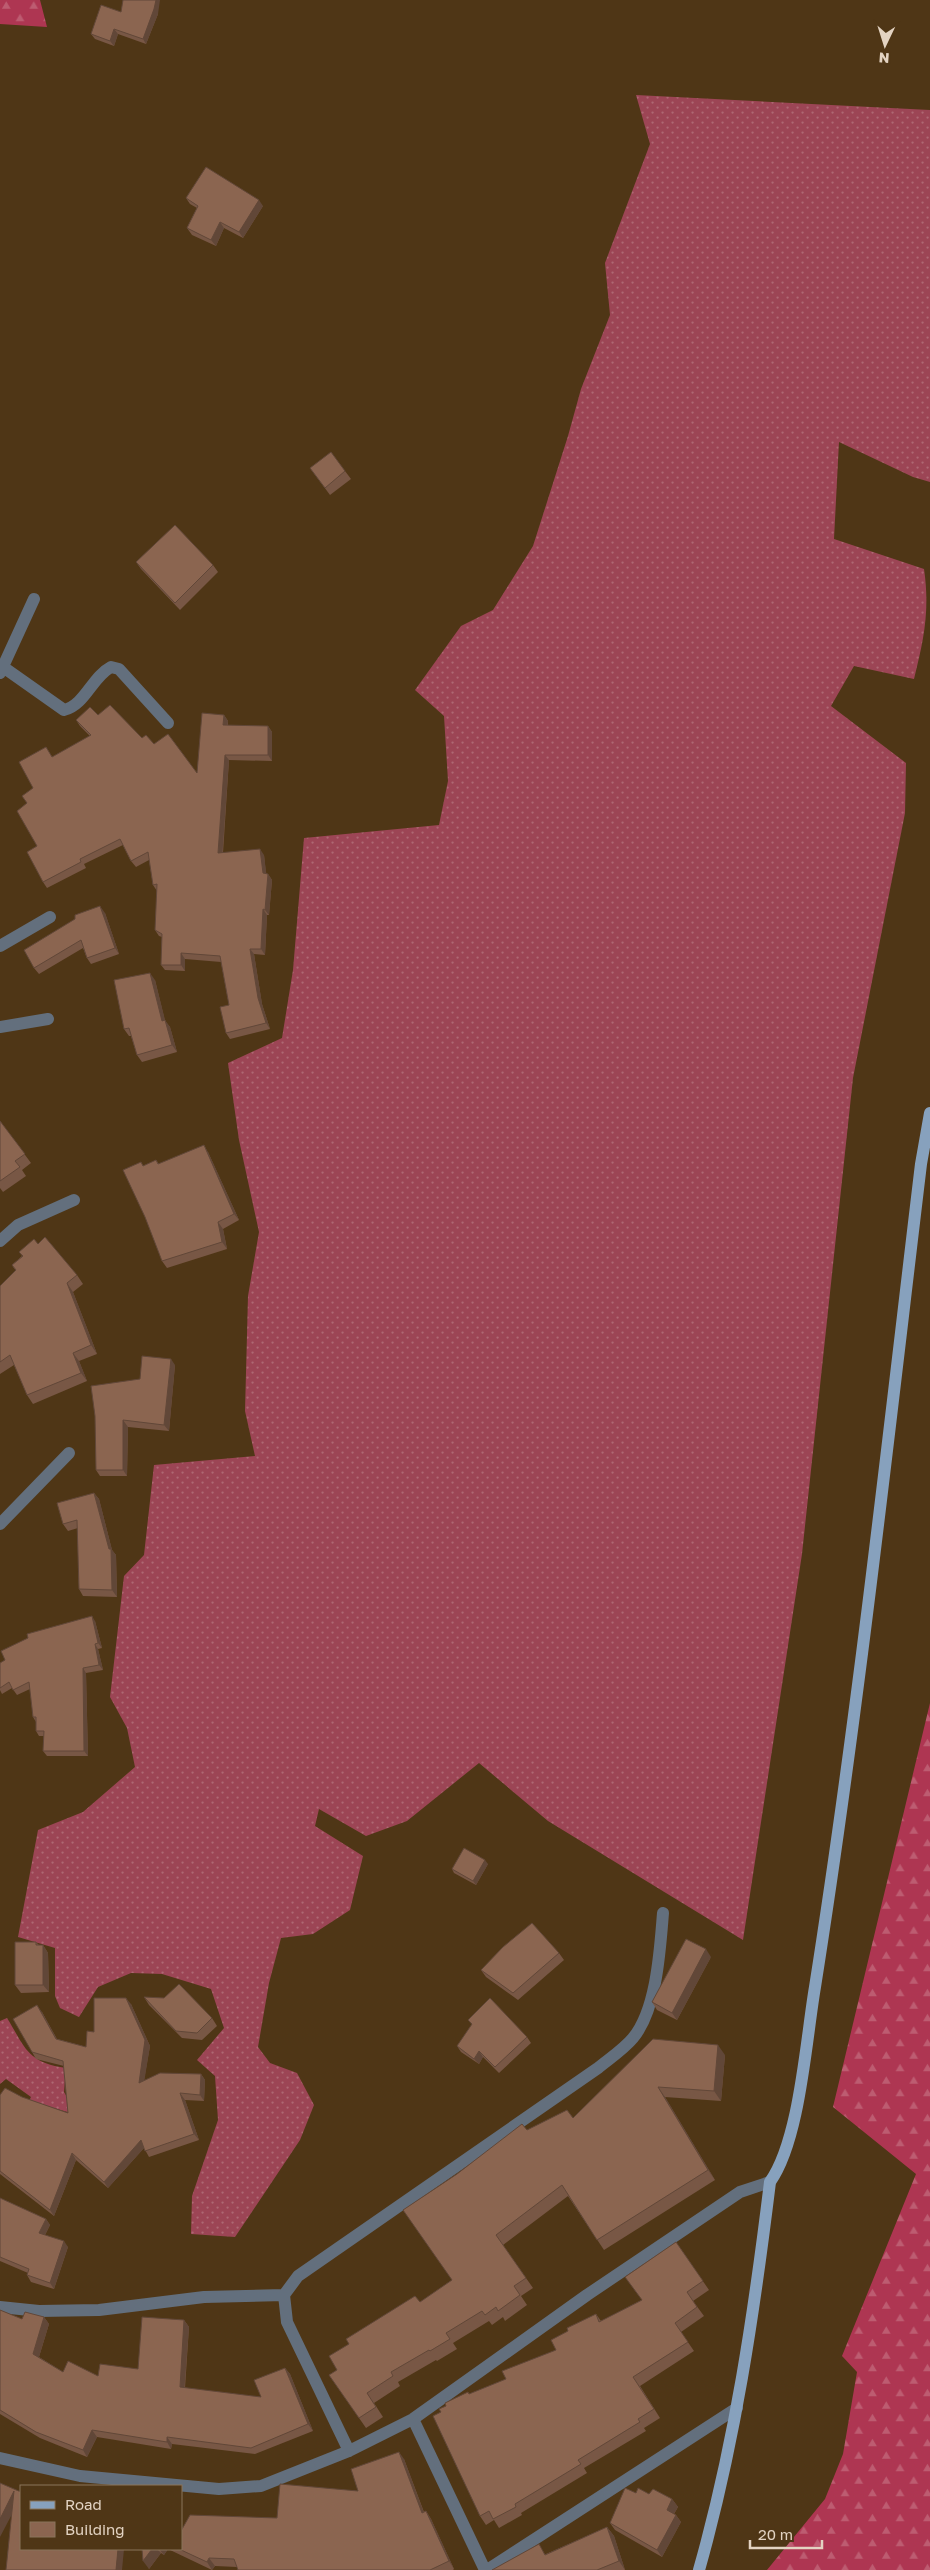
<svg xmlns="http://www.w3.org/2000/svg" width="930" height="2570" font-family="'Golos Text',sans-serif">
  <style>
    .grass { fill: url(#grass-dots) }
    .forest { fill: url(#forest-firs) }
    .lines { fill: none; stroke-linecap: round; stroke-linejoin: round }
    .minor { stroke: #636f7d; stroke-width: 12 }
    .major { stroke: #87a1bd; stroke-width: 12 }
    .wall { fill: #785745 }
    .shaded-wall { fill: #614738 }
    .building { fill: #8b6550; stroke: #614738 }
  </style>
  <defs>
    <pattern id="grass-dots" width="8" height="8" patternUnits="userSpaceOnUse" patternTransform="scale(1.25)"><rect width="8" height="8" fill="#9c4555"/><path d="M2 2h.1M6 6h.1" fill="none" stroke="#ae6873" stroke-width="1.8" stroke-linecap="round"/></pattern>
    <pattern id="forest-firs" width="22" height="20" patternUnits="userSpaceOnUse" patternTransform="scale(1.25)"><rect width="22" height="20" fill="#ae3652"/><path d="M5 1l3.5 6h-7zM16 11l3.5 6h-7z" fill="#bd5c71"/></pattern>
  </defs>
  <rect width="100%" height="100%" fill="#4f3616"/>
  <!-- grass -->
  <path class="grass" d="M636,95L930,110V482L913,477L839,442L834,539L924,569C930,610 924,639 914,679L854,666L831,706L906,763L905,813L853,1078L802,1554L743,1940L548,1821L479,1763L407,1821L366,1836L319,1809L315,1826L363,1856L350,1910L313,1934L281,1938L269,1983L258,2047L270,2063L297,2073L314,2105L300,2140L235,2237L191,2234L192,2196L218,2120L215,2076L197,2060L224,2028L211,1989L162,1974L131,1973L98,1987L79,2017L60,2008L55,1996V1948L18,1937L38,1830L83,1812L135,1767L127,1728L110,1697L124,1576L144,1555L154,1465L255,1456L245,1411L248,1296L259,1232L239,1140L228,1063L282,1038L293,970L304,838L439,825L448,781L444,716L415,690L461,626L493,610L533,546L568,436L581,389L610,315L605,263L650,144Z
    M7,2018C26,2049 27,2062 66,2068L64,2092L67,2097V2105L71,2106V2113L29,2101L31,2097L6,2079L0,2084V2021Z"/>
  <!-- forest -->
  <path class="forest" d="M0,0H40L47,27L0,24Z
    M930,1703V2570H767L825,2499L843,2454L857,2372L842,2356L916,2174L833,2107Z"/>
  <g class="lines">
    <!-- minor -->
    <path class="minor" d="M3,667L64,710C85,705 92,677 111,667L119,669L168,723
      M0,673L34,599
      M0,946L50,917
      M0,1027L48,1019
      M0,1241L18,1225L74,1200
      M0,1524L69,1453
      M0,2307L39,2311L99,2310L204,2297L284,2295
      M413,2419L485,2570
      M349,2451L287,2322L284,2295L298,2276L598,2068C609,2059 624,2049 633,2038C657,2009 660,1949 663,1913
      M0,2458L80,2476L219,2489L261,2486L349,2451L413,2419L587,2295L740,2192L770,2182
      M487,2570L737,2408"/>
    <!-- major -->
    <path class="major" d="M699,2570C735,2443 754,2313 770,2182C800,2140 806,2039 815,1987C858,1714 888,1439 921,1164L930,1113"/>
  </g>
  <!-- wall -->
  <path class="wall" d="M121,12L158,14L146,44L118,34L114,46L95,39L91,34Z
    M186,198L263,206L243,238L224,228L216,246L192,235L187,228L197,208L190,204Z
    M310,468L345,471L351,479L330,495Z
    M136,562L213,565L218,572L180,610L141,569Z
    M98,715L154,744L197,773L224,715L228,721V726H268L272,732V761L229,760L223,853L264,855L266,874H268L272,880L269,915H267L265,955L254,954L262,1004L270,1029L230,1039L226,1033L229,1005L221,962L185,959V971L165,970L161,965L162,937L159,936L155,930L157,891L153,885L149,860L136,867L131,861L123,845L84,864L86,868L47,888L43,882L37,846L27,803L33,788L46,747L52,757L90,736L80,726L76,720Z
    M105,913L119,954L91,964L87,958L83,948L39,974L34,968Z
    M155,980L165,1021L170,1027L177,1052L142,1062L137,1055L131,1036H129L124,1029Z
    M0,1121L31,1163L22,1170L26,1176L3,1192L0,1188Z
    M208,1152L239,1220L223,1229L227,1249L167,1268L162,1261L143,1166L156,1160L159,1164Z
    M38,1244L77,1275L83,1284L73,1292L97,1354L79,1361L87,1381L33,1404L27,1395L14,1365L0,1374V1286L16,1271L12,1265L22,1256L19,1252Z
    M175,1365L169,1431L128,1427L127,1476H100L96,1470L140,1379Z
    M94,1493L99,1499L112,1550L116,1555L117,1597L83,1596L79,1589L78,1528L68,1531L63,1524Z
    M95,1621L102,1648L98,1649L103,1670L86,1673L88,1756H47L43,1751L44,1736H39L36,1731V1722L33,1717L30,1689L17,1695L12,1688L2,1694L0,1690V1663Z
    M488,1864L476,1885L454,1873L452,1869Z
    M36,1942L39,1945H43L48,1953L49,1992L21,1993L15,1985Z
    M559,1953L564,1960L518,2000L486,1977L481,1970Z
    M711,1957L677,2020L657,2010L652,2002Z
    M144,1997L212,2018L217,2026L202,2040L182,2038L149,2005Z
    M131,2004L150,2046L144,2080L201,2074L205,2080L204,2101L185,2100L199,2140L149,2157L144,2148L108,2188L76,2160L54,2216L0,2174V2095L22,2097L68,2113L64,2066L36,2059L32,2052L42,2012L57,2039L86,2047L94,2032Z
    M468,2020L527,2037L531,2043L499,2073L483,2057L479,2064L461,2052L457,2046L472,2025Z
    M725,2055L721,2101L665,2097L715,2180L604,2250L568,2196L503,2245L533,2288L521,2296L527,2305L505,2321L503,2317L492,2325L489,2321L453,2343L457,2349L437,2361L436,2360L398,2382L400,2386L374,2403L383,2417L366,2428L329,2375L337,2370L420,2302L452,2280L527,2130L573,2118Z
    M0,2198L46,2219L50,2225L45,2235L68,2247L54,2289L31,2282L27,2275L28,2273L0,2261Z
    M676,2242L709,2290L693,2301L704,2316L681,2332L694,2351L640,2386L660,2418L644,2428L646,2431L584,2468L587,2473L521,2513L522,2515L499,2528L494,2520L486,2525L480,2516L441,2412L469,2394L506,2379L556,2350L568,2331L596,2314L601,2321L642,2300Z
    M0,2310L22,2319L44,2317L49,2324L39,2357L63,2372L98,2376L138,2369L184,2320L189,2327L185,2388L261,2397L285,2368L290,2374L313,2431L255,2454L172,2444L171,2449L97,2437L87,2457L40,2438L0,2414Z
    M404,2459L424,2512L426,2511L431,2519L454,2569L453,2570H238L237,2567L215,2566L212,2570L168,2549L164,2555L161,2553L149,2569L142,2549H181L358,2491Z
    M636,2493L649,2494L672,2499L678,2507L674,2514L676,2515L681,2522L662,2557L615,2530L610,2523Z
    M607,2527L614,2536L625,2570H492L546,2554Z"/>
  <!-- shaded-wall -->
  <path class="shaded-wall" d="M156,0H160L158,14L146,44L143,39Z
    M114,29L118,34L114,46L110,41Z
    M259,200L263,206L243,238L239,232Z
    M220,222L224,228L216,246L211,240Z
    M224,715L228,721L227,731L223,725Z
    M268,726L272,732V761L268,755Z
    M225,755L229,760L222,859L218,853Z
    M260,849L264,855L267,879L263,873Z
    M268,874L272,880L269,915L265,910Z
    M100,906L105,913L119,954L115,948Z
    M263,909L267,915L265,955L261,949Z
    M250,949L254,954L262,1004L270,1029L266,1023L258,998Z
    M181,953L185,959V971L181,965Z
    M150,973L155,980L167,1028L162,1021Z
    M165,1020L170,1027L177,1052L172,1045Z
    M204,1145L208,1152L239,1220L234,1214Z
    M218,1222L223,1229L227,1249L222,1242Z
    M67,1283L73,1292L97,1354L91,1345Z
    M73,1353L79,1361L87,1381L81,1373Z
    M171,1359L175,1365L169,1431L164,1425Z
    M123,1420L128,1427L127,1476L123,1470Z
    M94,1493L99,1499L112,1550L116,1555L117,1597L112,1590L109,1549Z
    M92,1616L95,1621L102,1648L98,1643Z
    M95,1644L98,1649L103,1670L99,1665Z
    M83,1668L86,1673L88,1756L84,1751Z
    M485,1860L488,1864L476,1885L473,1881Z
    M43,1945L48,1953L49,1992L43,1985Z
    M706,1949L711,1957L677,2020L672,2013Z
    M126,1998L131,2004L150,2046L143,2089L139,2083Z
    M37,2005L42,2012L60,2045L56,2039Z
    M718,2045L725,2055L721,2101L714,2091Z
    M479,2051L483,2057L479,2064L474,2059Z
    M201,2074L205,2080L204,2101L200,2095Z
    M658,2087L665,2097L715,2180L708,2170Z
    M180,2093L185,2100L199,2140L194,2134Z
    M141,2140L145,2147L108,2188L104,2182Z
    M72,2153L76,2160L54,2216L50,2210Z
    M46,2219L50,2225L43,2239L39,2233Z
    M64,2241L68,2247L54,2289L50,2283Z
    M44,2317L49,2324L38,2360L33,2354Z
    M184,2320L189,2327L184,2394L180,2387Z
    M285,2368L290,2374L313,2431L308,2424Z
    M92,2430L97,2437L87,2457L83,2450Z
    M167,2437L172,2444L171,2449L167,2442Z
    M399,2452L404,2459L427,2521L422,2513Z
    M14,2491L20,2499L0,2537V2519Z
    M672,2499L678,2507L672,2517L667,2510Z
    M426,2511L431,2519L454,2569L449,2561Z
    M676,2515L681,2522L662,2557L657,2550Z
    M607,2527L614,2536L625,2570L619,2561Z
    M118,2549H124L122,2570H116Z
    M152,2549H157L161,2553L149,2569L143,2561Z
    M159,2549H168L164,2555Z
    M209,2558L215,2566L212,2570L207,2562Z"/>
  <!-- building -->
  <path class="building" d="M123,0H156L154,9L143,39L114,29L110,41L91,34L101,5L121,12Z
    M206,167L259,200L239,232L220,222L211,240L187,228L198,206L186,198Z
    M331,452L345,471L325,488L310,468Z
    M175,525L213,565L175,603L136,562Z
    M110,705L142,738L146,735L154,744L168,734L197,773L202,713L224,715L223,725L268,726V755H225L218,853L260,849L263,873L268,874L265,910L263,909L261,949H250L258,998L266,1023L226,1033L220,1007L229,1005L220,956L181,953V965H161L162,934L155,930L157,884L153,885L148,852L131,861L120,839L80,859L81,862L43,882L27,852L37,846L17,811L27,803L22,796L33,788L19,762L46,747L52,757L91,735L76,720L90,707L98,715Z
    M100,906L115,948L87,958L81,940L34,968L24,950L75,919V915Z
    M150,973L162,1021L165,1020L172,1045L137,1055L129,1028L124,1029L114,980Z
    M0,1121L25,1154L15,1161L20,1167L0,1181Z
    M204,1145L234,1214L218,1222L222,1242L162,1261L145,1217L123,1170L141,1162L143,1166L156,1160L158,1164Z
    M45,1237L77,1275L67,1283L91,1345L73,1353L81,1373L27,1395L10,1355L0,1362V1286L16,1270L12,1265L23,1256L19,1252L34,1239L38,1244Z
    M142,1356L171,1359L164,1425L123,1420V1470H96L95,1416L91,1386L140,1379Z
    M94,1493L109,1549H111L112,1590L79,1589L77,1520L63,1524L57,1503Z
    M92,1616L98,1643L95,1644L99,1665L83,1668L84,1751H43L44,1731H36V1717H33L29,1682L13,1690L9,1682L0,1688V1663L5,1660L1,1651L28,1638L27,1634Z
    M464,1848L485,1860L473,1881L452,1869Z
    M532,1923L559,1953L513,1993L481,1970L503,1947Z
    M686,1939L706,1949L672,2013L652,2002Z
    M15,1942H36V1945H43V1985H15Z
    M179,1984L212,2018L197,2033L176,2031L144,1997L164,1998Z
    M94,1998H126L145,2040L139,2083L160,2073L201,2074L200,2095L180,2093L194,2134L145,2151L141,2140L104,2182L72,2153L50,2210L0,2171V2095L5,2088L22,2097L68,2113L63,2061L32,2052L13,2019L37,2005L56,2039L86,2047L87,2031L94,2032Z
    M490,1998L527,2037L495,2067L479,2051L474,2059L457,2046L472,2024L468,2020Z
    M653,2039L718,2045L714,2091L658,2087L708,2170L597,2240L562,2185L496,2235L526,2278L514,2286L520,2295L498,2311L496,2307L485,2315L482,2311L446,2333L450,2339L430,2351L429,2350L391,2372L393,2376L367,2393L376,2407L359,2418L329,2375L337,2370L329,2356L349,2344L346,2339L415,2296L420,2302L452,2280L403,2210L457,2174L522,2124L527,2130L567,2110L573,2118Z
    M0,2198L46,2219L39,2233L64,2241L50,2283L27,2275L29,2269L0,2257Z
    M676,2242L703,2281L687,2292L697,2307L675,2323L688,2342L633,2377L654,2409L638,2419L640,2422L578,2460L581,2464L515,2504L516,2507L493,2519L489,2511L480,2516L433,2416L441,2412L439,2409L446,2406L445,2403L468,2392L469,2394L506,2379L502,2371L556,2350L551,2340L568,2331L567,2328L596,2314L599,2322L642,2300L625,2277Z
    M0,2310L22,2319L25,2312L44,2317L33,2354L63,2372L68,2361L98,2376L100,2364L138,2369L142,2317L184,2320L180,2387L261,2397L254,2380L285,2368L308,2424L251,2448L167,2437V2442L92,2430L83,2450L36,2432L0,2410Z
    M399,2452L422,2513L426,2511L449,2561L430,2570H238L234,2559L209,2558L207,2562L179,2549H181V2531L190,2515L277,2518L280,2484L358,2491L351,2469Z
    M0,2483L21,2492V2549H118L116,2570H6L14,2491L0,2519Z
    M625,2488L636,2493L638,2488L649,2494L653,2489L672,2499L667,2510L676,2515L657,2550L610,2523Z
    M607,2527L619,2561L597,2570H492L539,2544L545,2555Z
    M142,2549H152L143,2561Z"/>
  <!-- legend -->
  <rect x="20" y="2485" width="162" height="65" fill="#4f3616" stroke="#8a755b"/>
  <rect x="30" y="2501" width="25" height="8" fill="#87a1bd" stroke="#8a755b"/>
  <text x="65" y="2510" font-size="15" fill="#e3d3c2">Road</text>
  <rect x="30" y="2522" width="25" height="15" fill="#8b6550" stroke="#8a755b"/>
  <text x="65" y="2535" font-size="15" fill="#e3d3c2">Building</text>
  <!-- north arrow -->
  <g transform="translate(885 45) rotate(184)" stroke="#4f3616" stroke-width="4" paint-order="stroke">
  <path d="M0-4L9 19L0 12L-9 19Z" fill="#e3d3c2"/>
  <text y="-8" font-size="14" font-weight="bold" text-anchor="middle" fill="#e3d3c2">N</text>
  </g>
  <!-- scale -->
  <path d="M750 2540v8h72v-8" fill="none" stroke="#e3d3c2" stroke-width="2.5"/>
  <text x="758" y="2540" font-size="15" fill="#e3d3c2" stroke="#4f3616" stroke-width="4" paint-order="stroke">20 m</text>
</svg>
